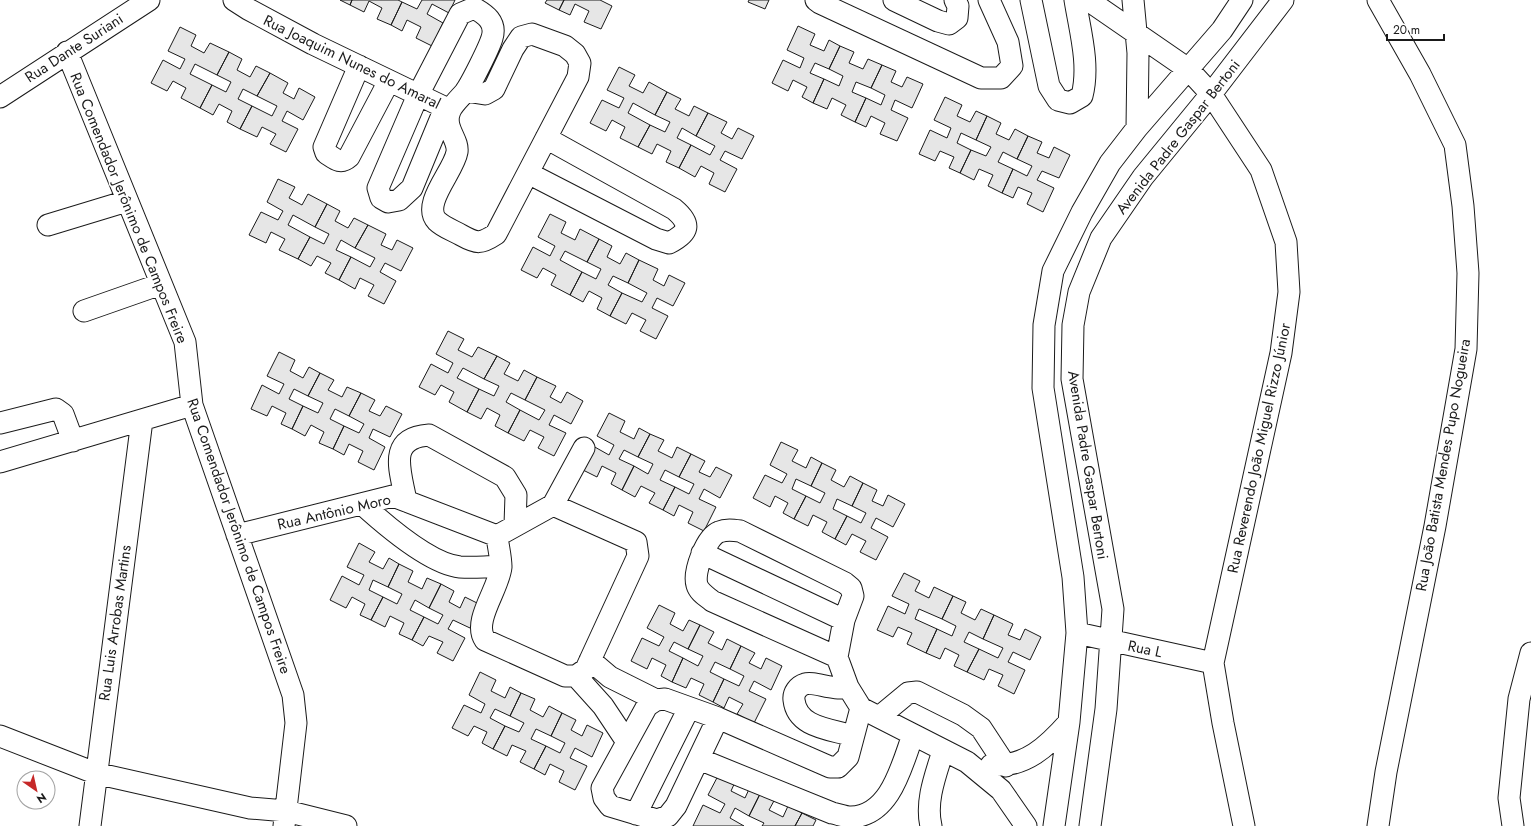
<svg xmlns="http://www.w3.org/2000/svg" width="1531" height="826" font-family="Jost,sans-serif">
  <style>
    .building { fill: #e6e6e6; stroke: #1a1a1a }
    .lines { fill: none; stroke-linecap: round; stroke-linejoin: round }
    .minor-casing { stroke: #1a1a1a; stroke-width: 23 }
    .minor { stroke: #fff; stroke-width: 21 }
    .labels { text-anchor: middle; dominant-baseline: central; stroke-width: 3; stroke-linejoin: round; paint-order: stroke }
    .street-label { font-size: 15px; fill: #1a1a1a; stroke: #fff }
  </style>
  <rect width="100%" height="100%" fill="#fff"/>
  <!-- building -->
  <path class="building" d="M340,0H352L350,5Z
    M352,0H398L402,2L391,25L377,19L382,8L369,1L364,12L350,5Z
    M422,0H455L449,13L432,4L427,14L443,23L432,46L416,38L421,27L407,20L402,31L391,25L402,2L417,9Z
    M547,0H564L559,10L545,3Z
    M564,0H600L612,6L601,29L584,22L589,11L575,4L570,15L559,10Z
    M749,0H769L765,9L748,2Z
    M798,26L815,34L810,45L824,51L829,40L840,46L829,69L815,63L810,73L824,79L813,103L802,97L807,87L793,80L788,91L772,83L783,60L800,68L804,58L787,50Z
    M180,27L196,35L191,46L204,53L210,43L229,52L217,75L195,64L190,74L212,85L200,108L181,98L186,88L173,81L167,91L151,83L163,60L180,69L185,59L168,51Z
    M840,46L854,52L849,63L863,69L868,59L882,65L871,88L856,82L852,92L866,98L855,122L841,115L846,105L832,98L827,109L813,103L824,79L839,86L843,76L829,69Z
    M229,52L242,59L237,70L250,77L256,66L270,73L257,96L243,89L238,99L252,106L240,129L227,122L232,111L219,104L213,115L200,108L212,85L226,92L231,82L217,75Z
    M882,65L896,71L891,82L902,87L907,77L923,84L912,108L895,100L891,110L908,118L897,141L880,134L885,123L871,116L866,127L855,122L866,98L881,105L885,95L871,88Z
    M619,67L635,75L629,86L643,93L649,82L667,92L655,115L633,103L628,113L650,125L638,147L620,138L625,127L612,120L606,131L590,123L602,100L619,108L624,98L607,90Z
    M270,73L288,83L283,93L294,99L299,88L315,97L303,120L287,111L282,121L298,129L286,152L270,144L276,134L262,127L257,137L240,129L252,106L272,116L277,106L257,96Z
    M667,92L681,99L675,109L689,116L694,106L708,113L696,136L682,128L677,138L691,145L679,168L666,162L671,151L657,144L652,154L638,147L650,125L665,132L670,122L655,115Z
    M945,97L962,105L957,116L970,122L976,111L987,116L976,140L961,133L957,143L971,150L960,173L949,168L954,157L940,151L935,161L919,154L930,130L947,138L951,128L934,120Z
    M708,113L727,122L721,133L732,139L738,128L754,136L742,159L725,151L720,160L737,169L725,192L709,184L714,173L701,166L695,177L679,168L691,145L710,155L715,146L696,136Z
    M987,116L1001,123L996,134L1009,140L1015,129L1028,136L1017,159L1003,152L998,162L1013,169L1002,193L988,186L993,175L979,169L974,180L960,173L971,150L986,156L991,147L976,140Z
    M1028,136L1042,142L1037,153L1049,158L1054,147L1070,155L1059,178L1042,171L1037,180L1054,188L1043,212L1027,204L1032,193L1018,187L1013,198L1002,193L1013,169L1027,176L1032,166L1017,159Z
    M278,179L295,187L289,198L302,205L308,194L327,204L315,227L293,215L288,225L310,237L298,259L279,250L285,239L271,232L266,243L249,235L261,212L278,220L283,211L267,202Z
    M327,204L340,211L335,221L348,228L354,218L368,225L355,248L341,240L336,250L351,257L339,280L325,273L331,263L317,256L311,266L298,259L310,237L324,244L329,234L315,227Z
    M550,214L566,222L561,233L575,240L580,229L599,239L587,262L565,251L560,260L582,272L570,295L551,285L556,275L543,268L537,278L521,270L533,247L550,256L555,246L538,237Z
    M368,225L386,234L381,245L392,250L397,240L413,248L401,271L385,263L380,272L396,281L384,304L368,296L374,285L360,278L355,289L339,280L351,257L370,267L375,258L355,248Z
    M599,239L612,246L607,257L620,264L626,253L639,260L628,283L613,276L608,285L622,293L610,316L597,309L602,298L589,291L583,302L570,295L582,272L596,279L601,269L587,262Z
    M639,260L658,269L653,280L664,286L669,275L685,283L673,306L657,298L652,308L668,316L656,339L640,331L646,320L632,313L626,324L610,316L622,293L642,302L647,293L628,283Z
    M448,331L464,339L458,350L472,357L478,347L497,356L484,379L463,368L457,378L479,389L467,412L449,402L454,392L441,385L435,395L419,387L431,364L448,373L453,363L436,354Z
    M279,352L295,360L290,371L303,378L309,367L320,373L308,396L294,389L289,399L303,406L292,429L281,424L286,413L272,406L267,416L251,409L262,385L279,394L284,384L267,376Z
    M497,356L510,363L504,374L518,381L524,370L537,377L525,400L511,393L506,402L520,410L508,433L495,426L500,415L487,408L481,419L467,412L479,389L494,396L499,386L484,379Z
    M320,373L334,380L328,390L342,397L347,387L361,393L349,416L335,409L330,419L344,426L333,449L319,443L324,432L311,425L305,436L292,429L303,406L318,413L323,403L308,396Z
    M537,377L556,386L550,397L561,403L567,392L583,401L571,424L554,415L549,425L566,433L554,456L538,448L544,437L530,430L524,441L508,433L520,410L539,420L545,410L525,400Z
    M361,393L375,400L369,411L380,416L386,406L402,414L390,437L373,429L369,438L385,447L374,470L358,462L363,451L349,444L344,455L333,449L344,426L359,433L364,424L349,416Z
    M609,413L625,421L620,432L634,439L639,428L650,434L638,457L624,450L619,459L634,466L622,490L611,484L616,473L602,466L597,477L581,469L593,446L609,455L614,445L597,436Z
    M650,434L664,440L658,451L672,458L677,447L691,454L679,477L665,470L660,480L675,487L663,510L649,503L655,493L641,486L635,497L622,490L634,466L648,474L653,464L638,457Z
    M781,442L798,450L792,461L806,468L811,457L822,463L811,486L796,479L792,489L806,496L794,519L783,513L788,503L775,496L770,507L753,498L765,475L782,483L787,474L770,465Z
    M691,454L705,461L699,472L710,477L716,467L732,475L720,498L704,489L699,499L716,507L704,531L688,523L693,512L679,505L674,516L663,510L675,487L689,494L694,484L679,477Z
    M822,463L836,470L831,480L844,487L850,476L863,483L852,506L837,499L833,509L847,516L835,539L822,532L827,522L813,515L808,526L794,519L806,496L820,503L825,493L811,486Z
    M863,483L877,490L872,501L883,506L888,495L905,504L893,527L876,518L871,528L888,537L876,560L860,552L866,541L852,534L846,545L835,539L847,516L861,523L866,513L852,506Z
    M359,543L375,552L369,562L383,569L389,558L399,564L388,587L373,580L369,590L383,597L371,620L360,615L365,604L352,597L346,608L330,600L342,576L359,585L364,575L347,567Z
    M399,564L413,571L408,582L422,589L427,578L441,584L429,608L415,600L410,610L424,617L412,640L399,634L404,623L390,616L385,627L371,620L383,597L397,604L402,594L388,587Z
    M904,573L920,581L915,591L929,598L934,587L953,596L942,619L919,609L915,619L937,629L926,653L907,644L912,633L898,627L893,637L877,630L888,606L905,614L909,604L892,596Z
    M441,584L454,591L449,602L460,608L465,597L481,605L470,628L453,620L448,629L465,638L453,661L437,653L443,642L429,636L423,646L412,640L424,617L438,624L443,615L429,608Z
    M953,596L966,602L961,613L975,620L981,609L994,615L983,639L969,632L964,642L979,649L967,672L954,666L959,655L945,648L940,659L926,653L937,629L952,636L956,626L942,619Z
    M659,605L675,613L670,624L683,631L689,620L700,625L688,649L674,642L669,651L683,658L672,682L661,676L666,665L652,658L647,669L631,661L642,638L659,646L664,637L647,628Z
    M994,615L1013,624L1008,635L1020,640L1025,629L1041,637L1030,660L1013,652L1008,662L1025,670L1014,694L998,686L1003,675L989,669L984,680L967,672L979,649L998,658L1003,648L983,639Z
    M700,625L714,632L708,643L722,650L727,639L741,646L730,669L715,662L710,672L724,679L713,702L699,695L704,684L691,678L686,688L672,682L683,658L698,666L703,656L688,649Z
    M741,646L755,653L749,663L761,669L766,658L782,666L771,690L754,681L749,691L766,699L754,723L737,714L743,704L729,697L724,708L713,702L724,679L739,686L744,676L730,669Z
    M480,672L496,680L491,691L505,698L510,687L521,693L510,716L495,709L490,718L505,726L493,749L482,743L487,732L474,726L468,736L452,728L464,705L481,713L485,704L469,695Z
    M521,693L535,699L530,710L543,717L549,706L562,713L551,736L536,729L531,739L546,746L534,769L520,762L526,751L512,745L507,756L493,749L505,726L519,732L524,723L510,716Z
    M562,713L576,720L571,730L582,736L587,725L603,733L592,757L575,748L570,758L587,766L575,790L559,782L564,771L550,764L545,775L534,769L546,746L560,753L565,743L551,736Z
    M720,772L736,780L731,791L745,798L750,787L761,792L749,816L735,808L730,818L744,826H693L703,805L720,813L725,804L708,795Z
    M761,792L775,799L769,810L783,817L788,806L802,813L795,826H762L764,823L749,816Z
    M802,813L816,820L813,826H795Z"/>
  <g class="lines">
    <!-- minor casing -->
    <g class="minor-casing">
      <path id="minor" d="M234,0L248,9L313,44L450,110
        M816,0L820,3L981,78H1001L1012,66L1008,42L989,0
        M894,0L938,21L949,24L957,18L958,6L955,0
        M1031,0L1049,86L1058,100L1070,103L1082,96C1090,65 1080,31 1075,0
        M1088,0L1188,69L1211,94L1261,170L1286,242L1289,292L1281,353L1213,663L1223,723L1244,826
        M1133,0L1138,53L1137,128
        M1378,0L1420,74L1455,145L1463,206L1468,273L1466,349L1435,526L1386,772L1378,826
        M67,52L185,342L192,405L293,695L296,723L284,826
        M359,66L324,147L326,153C334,158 340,165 349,157L389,81
        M0,97L149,0
        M445,108L412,188L399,200L388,202L381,198L378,188L418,95L460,14L474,8C485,14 497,22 492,38C489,48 471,84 465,92C460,98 453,104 450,111C443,128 459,139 457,152C454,171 421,204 437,221C443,227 454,231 461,235C477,244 481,244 496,234L578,77L580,63L575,54L565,46L532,34L521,37L513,49L494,89L485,94L466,91
        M528,173L656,239L669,243C689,233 692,224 674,209L546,138
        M48,225L127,201
        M84,311L161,284
        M0,423L56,409L63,414L73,441
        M0,462L192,405
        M406,501C401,472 386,438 429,435L505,477L516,495L515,525
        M362,504C384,524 430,564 460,567C473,568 487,567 501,566
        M553,505L636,542L638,556L586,669L576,676H565L485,640C472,621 499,589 501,567C501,557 498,546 497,536Z
        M553,505L584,448
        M237,535L393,496L497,536
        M702,553L844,620
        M1077,633L1213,663
        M837,657L712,601C706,596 699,592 697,585C693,572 706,537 719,532C726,529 733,530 740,531L845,583L851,588L853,596L844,620L837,657L848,687L861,708L967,762L1001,790L1026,826
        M590,660L610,677L656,700
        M576,676L603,706L627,742
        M848,687C834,691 814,681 805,684C798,686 793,693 794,700C797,728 831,729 853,736
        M879,717L908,693L917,692L963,715L981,728L1006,766
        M718,718L676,806L668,816L657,820L610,806L604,798L602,788L647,706L656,700L665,699L718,718L830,767H838L848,757L861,708
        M0,736L95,773L250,808L286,811L346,826
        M699,759L832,813C838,814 845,817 851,817C891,816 902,764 913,735
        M991,765C1025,768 1048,746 1069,722
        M636,814L689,708
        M90,826L142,420
        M931,826C925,801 936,774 943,751
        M1054,826L1069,722L1077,633L1073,577L1043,388L1044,325L1053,271L1082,212L1110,163L1137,128L1222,30L1242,0
        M1090,826L1106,709L1113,609L1072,379L1073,325L1079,292L1101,238L1143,177L1211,94L1283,0
        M1513,826L1509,798L1519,699L1531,653"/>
    </g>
    <!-- minor -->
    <use href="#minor" class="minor"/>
  </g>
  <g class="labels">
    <!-- street labels -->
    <g class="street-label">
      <text transform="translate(74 48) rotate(-33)">Rua Dante Suriani</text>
      <text transform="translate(352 62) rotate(26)">Rua Joaquim Nunes do Amaral</text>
      <text transform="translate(1178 137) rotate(-52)">Avenida Padre Gaspar Bertoni</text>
      <text transform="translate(129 208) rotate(68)">Rua Comendador Jerônimo de Campos Freire</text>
      <text transform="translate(1259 448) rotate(-78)">Rua Reverendo João Miguel Rizzo Júnior</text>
      <text transform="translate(1088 465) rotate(81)">Avenida Padre Gaspar Bertoni</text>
      <text transform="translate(1443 465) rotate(-80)">Rua João Batista Mendes Pupo Nogueira</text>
      <text transform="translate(334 512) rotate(-13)">Rua Antônio Moro</text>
      <text transform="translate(239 536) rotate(71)">Rua Comendador Jerônimo de Campos Freire</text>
      <text transform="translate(115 623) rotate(-82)">Rua Luis Arrobas Martins</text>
      <text transform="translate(1145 649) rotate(12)">Rua L</text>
    </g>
  </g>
  <!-- north arrow -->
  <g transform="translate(36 790) rotate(146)"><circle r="19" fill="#ffffff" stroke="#a3a3a3"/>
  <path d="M0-3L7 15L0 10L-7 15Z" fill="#c62828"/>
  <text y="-6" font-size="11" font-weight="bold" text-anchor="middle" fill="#1a1a1a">N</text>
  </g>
  <!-- scale -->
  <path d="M1387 34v6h57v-6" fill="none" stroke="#1a1a1a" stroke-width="2"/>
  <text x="1393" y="34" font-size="12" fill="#1a1a1a" stroke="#ffffff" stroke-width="3" paint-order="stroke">20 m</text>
</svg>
